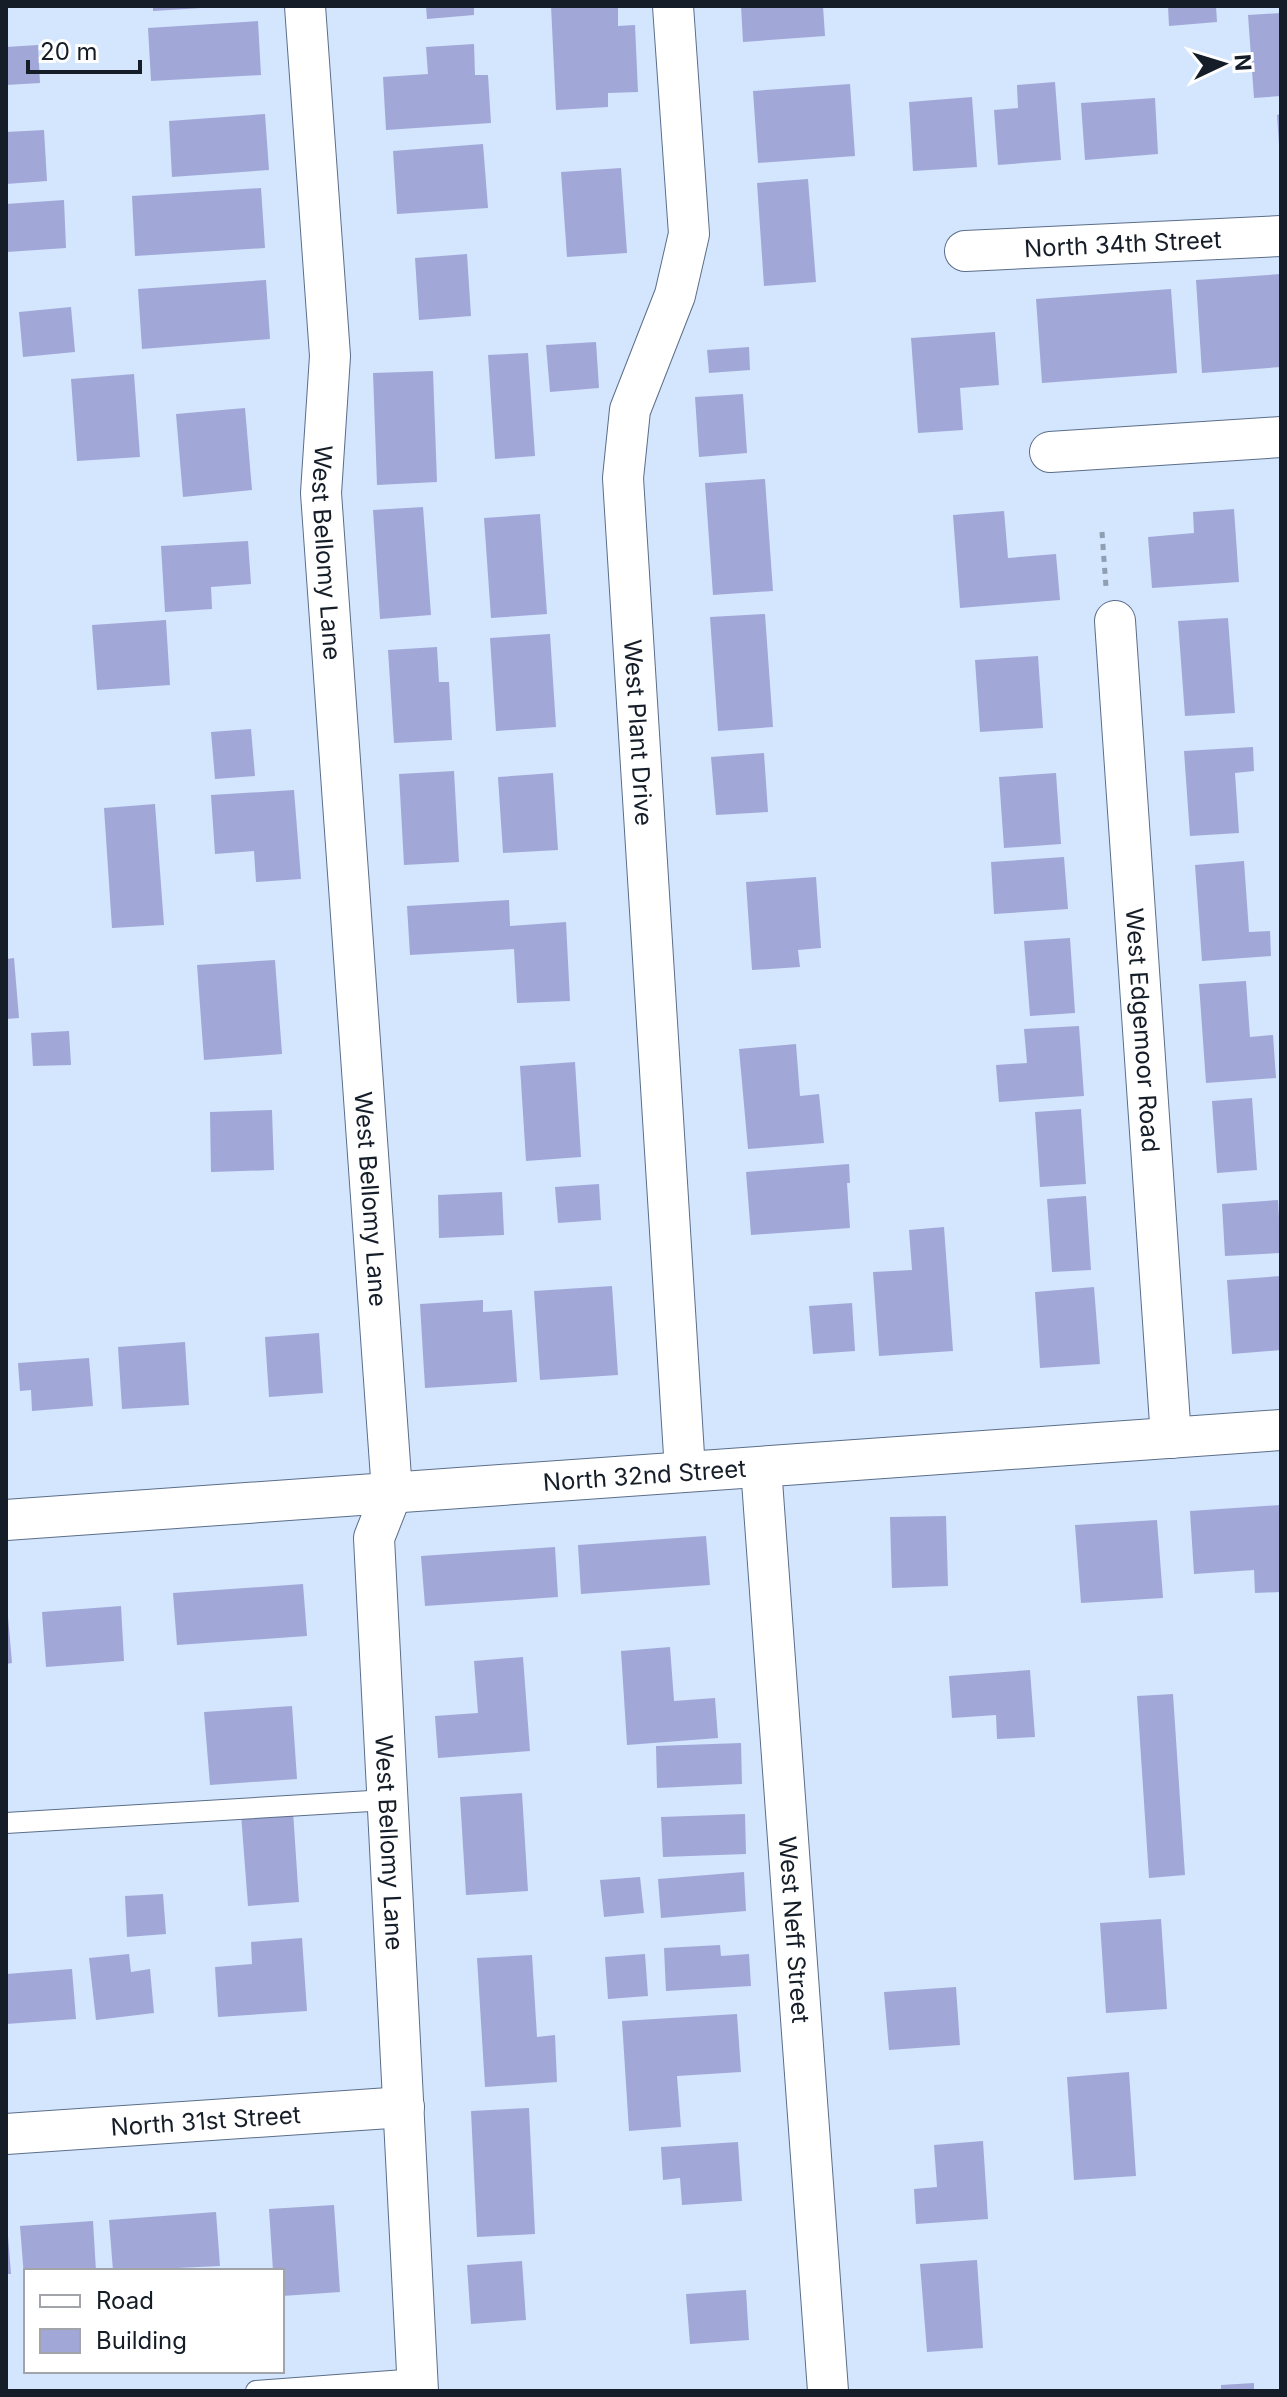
<svg xmlns="http://www.w3.org/2000/svg" width="1287" height="2397" font-family="Inter,sans-serif">
  <style>
    .building { fill: #a1a8d7 }
    .lines { fill: none; stroke-linecap: round; stroke-linejoin: round }
    .lane-casing { stroke: #5b6e89; stroke-width: 22 }
    .street-casing { stroke: #5b6e89; stroke-width: 42 }
    .path { stroke: #909eb2; stroke-width: 5; stroke-dasharray: 6 6; stroke-linecap: butt }
    .lane { stroke: #fff; stroke-width: 20 }
    .street { stroke: #fff; stroke-width: 40 }
    .labels { text-anchor: middle; dominant-baseline: central; stroke-width: 7; stroke-linejoin: round; paint-order: stroke }
    .street-label { font-size: 24px; fill: #151d28; stroke: #fff }
  </style>
  <rect width="100%" height="100%" fill="#d4e5fe"/>
  <!-- building -->
  <path class="building" d="M153,6H201V8L153,11Z
    M426,6H474V15L427,19Z
    M551,6H618V26L635,25L638,92L608,93V107L556,110Z
    M741,6H823L825,36L743,42Z
    M1168,6H1216L1217,22L1169,26Z
    M1281,13V96L1254,98L1248,15Z
    M258,21L261,75L151,81L148,28Z
    M474,44L475,75H488L491,123L386,130L383,77L428,74L426,47Z
    M38,45L40,83L6,85V47Z
    M1055,82L1061,160L998,165L994,110L1018,108L1017,85Z
    M850,84L855,156L758,163L753,91Z
    M972,97L977,167L913,171L909,102Z
    M1155,98L1158,154L1085,160L1081,103Z
    M265,114L269,170L172,177L169,121Z
    M1281,114V144H1279L1277,115Z
    M44,130L47,181L6,184V132Z
    M483,144L488,208L397,214L393,151Z
    M621,168L627,253L567,257L561,172Z
    M808,179L816,282L764,286L757,183Z
    M261,188L265,248L135,256L132,196Z
    M64,200L66,248L7,252L6,204Z
    M467,254L471,316L419,320L415,258Z
    M1281,274V367L1202,373L1196,280Z
    M266,280L270,339L142,349L138,289Z
    M1171,289L1177,373L1042,383L1036,299Z
    M71,307L75,352L23,357L19,312Z
    M995,332L999,385L960,388L963,430L918,433L911,338Z
    M596,342L599,388L550,392L546,345Z
    M749,347L750,370L709,373L707,350Z
    M528,353L535,456L495,459L488,355Z
    M433,371L437,482L377,485L373,373Z
    M134,374L140,457L77,461L71,379Z
    M743,394L747,453L699,457L695,397Z
    M245,408L252,490L183,497L176,414Z
    M765,479L773,591L713,595L705,483Z
    M423,507L431,615L380,619L373,510Z
    M1234,509L1239,582L1152,588L1148,537L1194,533L1193,512Z
    M1004,511L1008,558L1056,554L1060,600L960,608L953,515Z
    M540,514L547,614L491,618L484,518Z
    M248,541L251,584L211,587L212,609L165,612L161,546Z
    M765,614L773,727L718,731L710,617Z
    M1228,618L1235,713L1185,716L1178,621Z
    M166,620L170,685L97,690L92,625Z
    M550,634L556,727L496,731L490,638Z
    M437,647L439,682H449L452,740L394,743L388,650Z
    M1038,656L1043,728L980,732L975,660Z
    M251,729L255,776L215,779L211,732Z
    M1253,747L1254,771L1235,773L1239,833L1190,836L1184,751Z
    M764,753L768,812L716,815L711,757Z
    M454,771L459,862L404,865L399,774Z
    M553,773L558,850L503,853L498,777Z
    M1056,773L1061,844L1004,848L999,777Z
    M294,790L301,879L256,882L254,851L215,854L211,795Z
    M155,804L164,925L112,928L104,808Z
    M1064,857L1068,909L994,914L991,862Z
    M1244,861L1249,932L1270,931L1271,956L1202,961L1195,865Z
    M816,877L821,948L798,950L800,967L752,970L746,882Z
    M509,900L510,926L566,922L570,1001L517,1003L514,949L410,955L407,906Z
    M1070,938L1075,1013L1030,1016L1024,941Z
    M14,958L19,1018L6,1019V959Z
    M275,960L282,1054L204,1060L197,965Z
    M1246,981L1250,1037L1273,1035L1276,1078L1206,1083L1199,984Z
    M1079,1026L1084,1096L999,1102L996,1065L1027,1063L1024,1029Z
    M69,1031L71,1065L33,1066L31,1033Z
    M796,1044L800,1096L819,1094L824,1143L748,1149L739,1049Z
    M575,1062L581,1157L526,1161L520,1066Z
    M1252,1098L1257,1170L1217,1173L1212,1101Z
    M1081,1109L1086,1184L1040,1187L1035,1112Z
    M272,1110L274,1170L211,1172L210,1112Z
    M849,1164L850,1183H847L850,1228L751,1235L746,1172Z
    M599,1184L601,1220L558,1223L555,1187Z
    M502,1192L504,1235L439,1238L438,1195Z
    M1086,1196L1091,1270L1052,1272L1047,1199Z
    M1278,1200L1281,1253L1225,1256L1222,1204Z
    M944,1227L953,1351L879,1356L873,1272L912,1270L909,1230Z
    M1281,1276V1350L1232,1354L1227,1280Z
    M612,1286L618,1375L540,1380L534,1291Z
    M1094,1287L1100,1364L1040,1368L1035,1292Z
    M483,1300V1312L512,1310L517,1382L425,1388L420,1304Z
    M852,1303L855,1351L813,1354L809,1306Z
    M319,1333L323,1393L269,1397L265,1337Z
    M185,1342L189,1405L122,1409L118,1347Z
    M89,1358L93,1406L32,1411L31,1390L20,1391L18,1363Z
    M1281,1505V1592L1255,1593L1254,1570L1194,1574L1190,1511Z
    M946,1516L948,1586L892,1588L890,1517Z
    M1157,1520L1163,1598L1081,1603L1075,1525Z
    M706,1536L710,1585L581,1594L578,1545Z
    M555,1547L558,1597L425,1606L421,1556Z
    M303,1584L307,1636L177,1645L173,1593Z
    M121,1606L124,1661L46,1667L42,1612Z
    M6,1617H8L12,1663L6,1664Z
    M670,1647L674,1701L715,1698L718,1738L627,1745L621,1651Z
    M523,1657L530,1751L438,1758L435,1716L478,1713L474,1661Z
    M1030,1670L1035,1737L997,1739L996,1715L952,1718L949,1676Z
    M1173,1694L1185,1875L1149,1878L1137,1696Z
    M292,1706L297,1779L210,1785L204,1712Z
    M741,1743L742,1784L657,1788L656,1746Z
    M522,1793L528,1891L466,1895L460,1797Z
    M293,1811L299,1902L248,1906L241,1814Z
    M745,1814L746,1854L663,1857L661,1817Z
    M744,1872L746,1911L661,1918L658,1879Z
    M640,1877L644,1913L604,1917L600,1880Z
    M163,1894L166,1934L127,1937L125,1896Z
    M1161,1919L1167,2009L1106,2013L1100,1923Z
    M302,1938L307,2011L218,2017L215,1967L252,1964L251,1942Z
    M720,1945L721,1956L749,1954L751,1986L666,1991L664,1948Z
    M129,1954L131,1972L150,1969L154,2013L96,2020L89,1958Z
    M645,1954L648,1996L608,1999L605,1957Z
    M532,1955L537,2037L555,2035L557,2082L485,2087L477,1958Z
    M72,1969L76,2019L6,2024V1974Z
    M956,1987L960,2045L889,2050L884,1992Z
    M737,2014L741,2072L677,2076L681,2127L629,2131L622,2021Z
    M1129,2072L1136,2176L1074,2180L1067,2077Z
    M529,2108L535,2234L477,2237L471,2111Z
    M983,2141L988,2219L916,2224L914,2189L937,2187L934,2145Z
    M738,2142L742,2201L682,2205L680,2178L663,2180L661,2147Z
    M334,2205L340,2292L282,2296V2271H273L269,2209Z
    M216,2212L220,2266L113,2271L109,2220Z
    M93,2221L96,2271H26V2277H24L20,2226Z
    M6,2236H8L11,2274H6Z
    M977,2260L983,2348L927,2352L920,2264Z
    M522,2261L526,2320L471,2324L467,2265Z
    M746,2290L749,2340L690,2344L686,2294Z
    M1254,2383V2391H1221V2385Z"/>
  <g class="lines">
    <!-- lane casing -->
    <g class="lane-casing">
      <path id="lane" d="M6,1823L387,1800
        M256,2391L418,2379"/>
    </g>
    <!-- street casing -->
    <g class="street-casing">
      <g id="street">
        <path id="s1" d="M305,6L330,356L321,493L392,1492L374,1538L418,2391"/>
        <path id="s2" d="M673,6L689,234L675,295L630,410L623,478L685,1471"/>
        <path id="s3" d="M965,251L1281,236"/>
        <path d="M1050,452L1281,437"/>
        <path id="s4" d="M1115,621L1171,1438"/>
        <path id="s5" d="M761,1467L828,2391"/>
        <path id="s6" d="M6,1520L1281,1430"/>
        <path id="s7" d="M6,2134L404,2107"/>
      </g>
    </g>
    <!-- path -->
    <path class="path" d="M1102,532L1106,587"/>
    <!-- lane -->
    <use href="#lane" class="lane"/>
    <!-- street -->
    <use href="#street" class="street"/>
  </g>
  <g class="labels">
    <!-- street labels -->
    <g class="street-label">
      <text stroke="none"><textPath href="#s3" startOffset="158">North 34th Street</textPath></text>
      <text stroke="none"><textPath href="#s1" startOffset="548">West Bellomy Lane</textPath></text>
      <text stroke="none"><textPath href="#s2" startOffset="738">West Plant Drive</textPath></text>
      <text stroke="none"><textPath href="#s4" startOffset="410">West Edgemoor Road</textPath></text>
      <text stroke="none"><textPath href="#s1" startOffset="1196">West Bellomy Lane</textPath></text>
      <text stroke="none"><textPath href="#s6" startOffset="640">North 32nd Street</textPath></text>
      <text stroke="none"><textPath href="#s1" startOffset="1844">West Bellomy Lane</textPath></text>
      <text stroke="none"><textPath href="#s5" startOffset="464">West Neff Street</textPath></text>
      <text stroke="none"><textPath href="#s7" startOffset="200">North 31st Street</textPath></text>
    </g>
  </g>
  <!-- border -->
  <rect width="1287" height="2397" fill="none" stroke="#151d28" stroke-width="16"/>
  <!-- legend -->
  <rect x="24" y="2269" width="260" height="104" fill="#ffffff" stroke="#a1a5a9" stroke-width="2"/>
  <rect x="40" y="2295" width="40" height="12" fill="#ffffff" stroke="#a1a5a9" stroke-width="2"/>
  <text x="96" y="2309" font-size="24" fill="#151d28">Road</text>
  <rect x="40" y="2329" width="40" height="24" fill="#a1a8d7" stroke="#a1a5a9" stroke-width="2"/>
  <text x="96" y="2349" font-size="24" fill="#151d28">Building</text>
  <!-- north arrow -->
  <g transform="translate(1223 64) rotate(86)" stroke="#ffffff" stroke-width="6" paint-order="stroke">
  <path d="M0-6L14 30L0 20L-14 30Z" fill="#151d28"/>
  <text y="-12" font-size="22" font-weight="bold" text-anchor="middle" fill="#151d28">N</text>
  </g>
  <!-- scale -->
  <path d="M28 60v12h112v-12" fill="none" stroke="#151d28" stroke-width="4"/>
  <text x="40" y="60" font-size="24" fill="#151d28" stroke="#ffffff" stroke-width="6" paint-order="stroke">20 m</text>
</svg>
